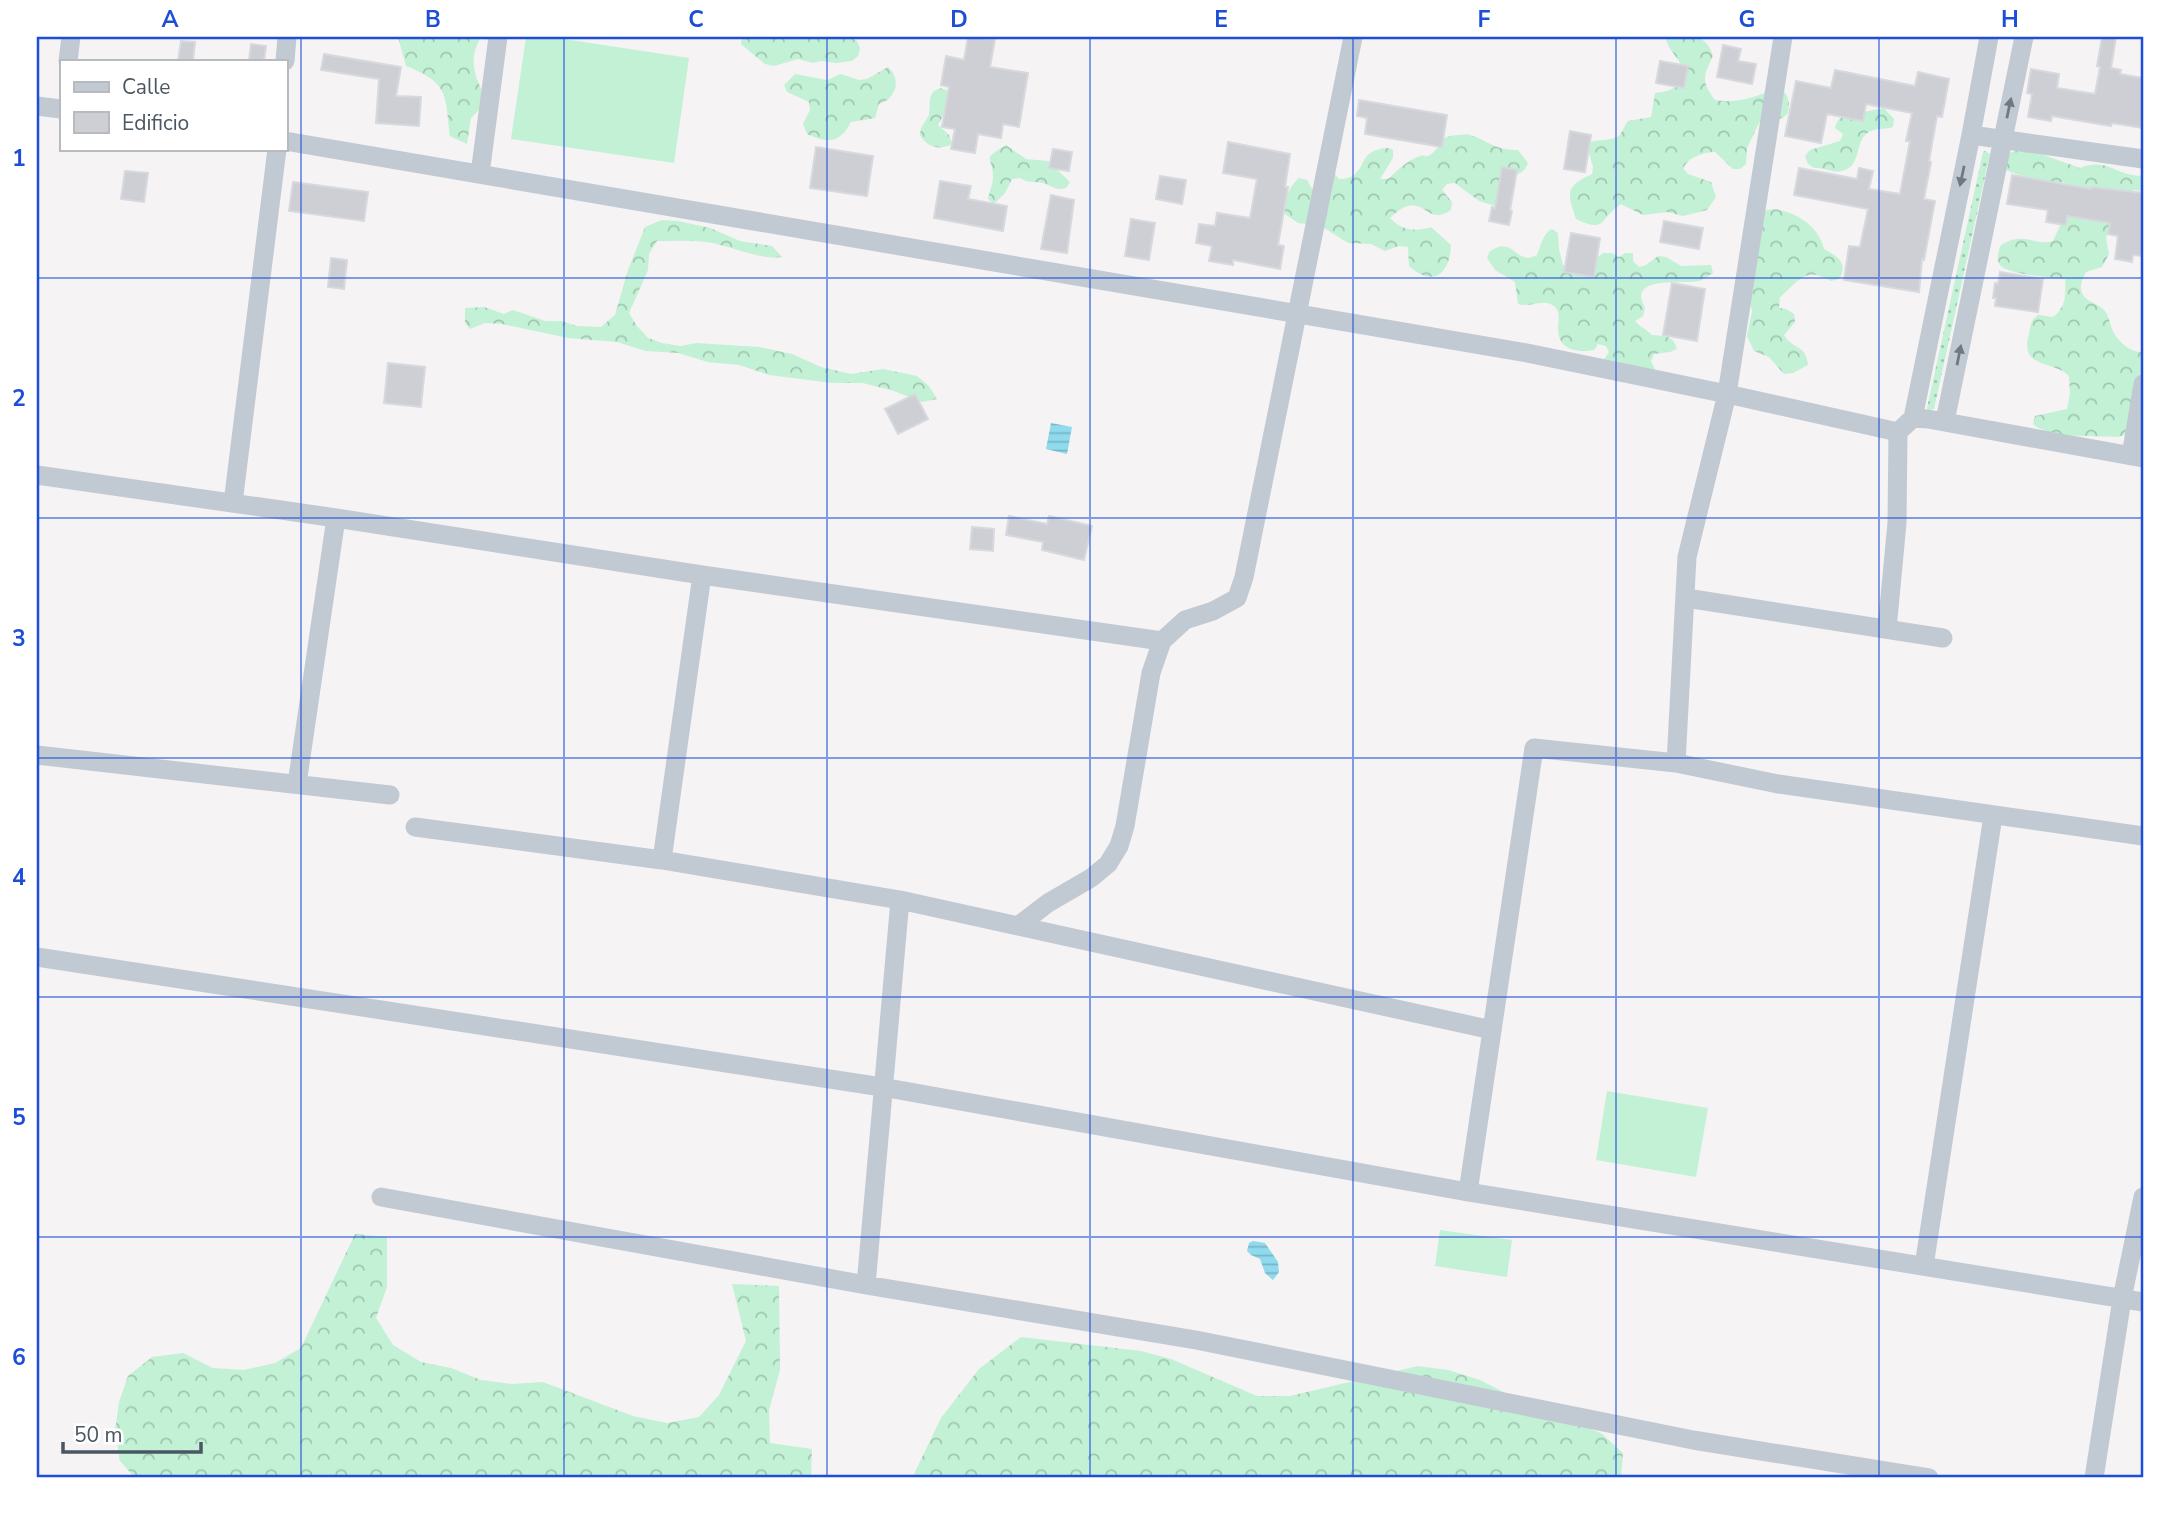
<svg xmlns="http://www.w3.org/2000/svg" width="2180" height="1515" font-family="'Nunito Sans',sans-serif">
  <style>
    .grass { fill: url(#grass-dots) }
    .forest { fill: url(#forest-crowns) }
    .pitch { fill: #c3f1d5 }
    .water { fill: url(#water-rules) }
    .building { fill: #cdcfd5; stroke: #d7d9de; stroke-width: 2 }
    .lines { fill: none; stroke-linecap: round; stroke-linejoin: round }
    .minor { stroke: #c1cad2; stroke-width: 19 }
    .oneway { fill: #6e7983 }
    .grid { fill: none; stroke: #1d4ed8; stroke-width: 2; stroke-opacity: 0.55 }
    .neatline { fill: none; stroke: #1d4ed8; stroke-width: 2.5 }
    .grid-label { font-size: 23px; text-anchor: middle; font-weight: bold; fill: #1d4ed8 }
  </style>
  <defs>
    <pattern id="grass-dots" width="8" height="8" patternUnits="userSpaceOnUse" patternTransform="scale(1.75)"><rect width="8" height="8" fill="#c3f1d5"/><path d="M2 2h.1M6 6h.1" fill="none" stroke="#a0c6b0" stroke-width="1.8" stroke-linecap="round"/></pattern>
    <pattern id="forest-crowns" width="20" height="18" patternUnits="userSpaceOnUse" patternTransform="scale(1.75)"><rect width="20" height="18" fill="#c3f1d5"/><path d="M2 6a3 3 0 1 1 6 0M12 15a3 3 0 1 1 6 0" fill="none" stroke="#a0c6b0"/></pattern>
    <pattern id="water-rules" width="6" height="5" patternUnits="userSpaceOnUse" patternTransform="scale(1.75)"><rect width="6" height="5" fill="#90daee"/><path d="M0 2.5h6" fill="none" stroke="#78b4c4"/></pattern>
  </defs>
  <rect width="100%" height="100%" fill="#f5f3f3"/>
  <!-- grass -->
  <path class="grass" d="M1985,151L1990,154L1934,409L1928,410L1927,408L1983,152Z"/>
  <!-- forest -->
  <path class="forest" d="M398,37H503L505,41L480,39C467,61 476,81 488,101L471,118L467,144L450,136C445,94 449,83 406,66Z
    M742,37H850L857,41L860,48L858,56L852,61L836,63L821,61L813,63L798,59L774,66L765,64L741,44Z
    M1668,37C1689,37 1705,31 1713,56C1704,76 1700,80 1715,100C1735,104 1759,97 1777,87C1789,93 1790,101 1788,113L1783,118L1767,120L1759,123L1747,148L1746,164L1740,169H1733L1715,152C1703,152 1689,157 1683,168L1688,174L1711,182L1716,197L1707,210L1683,216L1667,212L1643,215L1621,204C1599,218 1607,234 1576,219C1567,193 1565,186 1592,174L1593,167L1588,149L1591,142C1599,139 1610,141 1617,137C1622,134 1624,126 1628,121L1651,117L1655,93C1675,91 1679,87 1683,67L1669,47L1666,40Z
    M888,67C902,79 896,99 879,104L875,118L851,122C840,143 829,144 807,134L803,124L810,110L809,102L787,92L784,85L795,74L827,80L841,74L859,80L867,79Z
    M940,88L970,98C963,100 952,103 947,108C943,113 942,119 938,125L949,135L952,144C939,151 927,147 920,135L921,128L929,115L930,98L933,92Z
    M1884,108L1894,119L1893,127C1883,130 1874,127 1866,134C1855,144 1861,167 1842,171C1833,173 1824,167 1814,168L1808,164L1805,156L1810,150L1840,141L1843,134L1835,128C1837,123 1836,121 1841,118C1843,116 1879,109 1884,108Z
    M1467,134C1489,140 1492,150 1518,150L1528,163C1523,176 1516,175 1503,174L1499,180L1498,189L1506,192V200L1495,206L1479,201L1455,183L1447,184L1442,190L1452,202L1451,210C1423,229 1424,185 1390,218C1403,231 1414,232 1431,227L1451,245C1450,274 1433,288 1409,266L1408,247L1399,246L1385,251L1371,244L1348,243L1321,226L1298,223L1285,214C1282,201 1289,187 1299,178L1307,180L1316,196L1334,173L1339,179C1345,179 1351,178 1355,174C1365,165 1362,154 1377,150C1384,148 1386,147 1393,150V158L1380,179H1388C1397,171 1407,160 1420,156C1427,154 1423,158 1430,155C1437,151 1439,143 1445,138C1451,134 1460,136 1467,134Z
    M1006,145L1026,159L1048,161L1070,182L1066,188C1055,191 1053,186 1043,183C1034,181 1029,184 1020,178L1012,179L1005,193L994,204L988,199C989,193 993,184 993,177C993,155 980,161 1006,145Z
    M2022,149L2030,150L2080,168C2109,157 2114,176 2143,176V191L2134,190L2127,193L2106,238L2109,254L2102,267L2086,272C2083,278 2079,286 2082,293C2086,302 2098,303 2104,310C2110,317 2109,323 2113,331C2118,342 2131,353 2143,352V414L2126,434L2119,437C2098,436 2047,438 2033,424L2035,416L2067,409L2070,393L2069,376C2053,360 2019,369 2029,334C2031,325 2030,321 2038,315L2053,317C2066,308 2066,294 2065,279C2051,277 2013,275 2002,267C1995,261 1998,252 2001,245C2025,230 2036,247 2053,241L2063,219L2069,188L2063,182C2050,185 2013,175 2001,167L2006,154Z
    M1776,209C1798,214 1818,225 1824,249C1837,256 1849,263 1839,279L1831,281C1805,266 1800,280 1780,297L1779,308L1786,309L1794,314L1795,322L1784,335C1793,350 1806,344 1808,365L1793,373L1784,374L1769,357L1754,351L1747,336L1752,311L1750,303L1761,211Z
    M662,220L678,221L710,228L740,241L772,246L782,257C758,260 732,246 707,242C691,240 674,241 657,241L649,254L648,270L629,313L637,326L648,338L662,343L681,346L696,343L760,347L792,354L821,367L851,374L883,369L917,376L929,386L937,399L922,402L894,391L863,383H832L769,375L739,365L708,362L678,353L646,351L617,342L568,338L502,324L485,323L470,329L465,323V308L484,307L504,314L513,310L545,321H561L577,326L601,327L615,315L628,270L645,227Z
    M1551,229L1558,233L1559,249L1563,265L1581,271L1603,253H1612L1619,257L1625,253H1633V261L1639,267L1646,265L1658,256L1666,257L1681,266L1711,265L1713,273C1709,275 1704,280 1699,281C1684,285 1626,274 1645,308L1643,316L1635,321C1640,327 1646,329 1652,335C1665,336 1673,335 1677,349L1670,352L1654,354L1651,361L1655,369L1654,376L1600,365L1609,352L1606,346L1598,344L1594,350C1576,353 1558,350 1558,328C1558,320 1561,313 1555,307C1545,297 1530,308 1518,304L1515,282L1495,270L1487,258L1490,251C1515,235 1516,267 1537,255C1541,245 1542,236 1551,229Z
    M355,1234L387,1237V1287L376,1318L393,1345L421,1362L451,1368L481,1380L511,1384L543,1382L633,1416L667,1423L699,1417L719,1395L746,1341L732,1284L779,1286L780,1370L769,1410L770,1443L812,1449L811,1478H135L120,1461L115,1431L119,1402L128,1376L152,1357L183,1353L213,1368L244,1370L275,1363L301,1348Z
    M1021,1337L1141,1351L1171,1359L1257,1396H1290L1418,1366L1448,1370L1480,1380L1541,1411L1601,1433L1623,1453L1621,1478H912L941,1418L979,1369Z"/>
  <!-- pitch -->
  <path class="pitch" d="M526,37H551L689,58L674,163L511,139Z
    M1607,1091L1708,1108L1696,1177L1596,1160Z
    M1440,1230L1512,1240L1507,1277L1435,1266Z"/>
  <!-- water -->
  <path class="water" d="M1051,423L1072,427L1067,454L1046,449Z
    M1253,1241L1265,1243L1278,1262L1279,1272L1273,1280L1265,1273L1260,1259L1251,1255L1247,1251L1249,1243Z"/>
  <!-- building -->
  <path class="building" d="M968,37L995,39L990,67L1028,73L1019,127L1003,124L1001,138L978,134L975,153L951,149L955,129L942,127L949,87L941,85L946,56L964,60Z
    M2102,37H2116L2111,68L2121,70L2120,74L2143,78V128L2112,123L2111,126L2052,116L2051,121L2028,117L2032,94L2027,93L2031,69L2059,74L2057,88L2095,94L2100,67L2097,66Z
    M181,41L195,42L193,61H178Z
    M251,44L266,46L264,61H249Z
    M1723,45L1741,49L1738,61L1756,64L1752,84L1717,77Z
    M324,54L401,67L396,96L421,97L419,126L376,123L379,79L321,70Z
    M1660,61L1688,66L1684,88L1656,83Z
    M1835,70L1915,86L1918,72L1949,79L1942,117L1937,116L1929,161L1931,162L1924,199L1935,201L1924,260L1922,259L1919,292L1844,280L1849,246L1860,247L1868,209L1794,195L1799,168L1857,179L1859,168L1873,171L1869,189L1900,194L1910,141H1906L1912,113L1866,104L1863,121L1827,114L1821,143L1785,136L1796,81L1831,88Z
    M1359,100L1447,115L1442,147L1365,134L1367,118L1357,116Z
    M1570,131L1591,135L1585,172L1564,169Z
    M1228,142L1290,154L1285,187H1288L1278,245L1284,246L1280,269L1233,260V265L1209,261L1212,246L1196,243L1199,224L1215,226L1217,213L1250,218L1257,179L1223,173Z
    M816,147L873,156L867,196L810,188Z
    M1053,149L1072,152L1069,171L1049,168Z
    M1502,167L1517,170L1510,210L1512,211L1509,225L1489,221L1492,207L1495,208Z
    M125,171L148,173L144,202L121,199Z
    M2012,175L2091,189V187L2143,193V256L2133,255L2132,262L2115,259L2118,236L2108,234L2110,223L2067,216L2066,225L2046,222L2048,210L2007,204Z
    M1160,176L1186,180L1182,204L1156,199Z
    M940,181L971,186L968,199L1007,206L1003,231L934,218Z
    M293,182L368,192L364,221L289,211Z
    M1051,195L1074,200L1067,253L1041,249Z
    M1131,219L1155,223L1149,260L1125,256Z
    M1664,221L1703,228L1699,249L1660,242Z
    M1571,233L1600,238L1594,277L1564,272Z
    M331,258L347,260L344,289L328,287Z
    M2000,272L2043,279L2038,312L1995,306L1996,298H1993L1995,283L1998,284Z
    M1672,283L1705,289L1697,341L1663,335Z
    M388,363L425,367L421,407L384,403Z
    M915,394L928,419L898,434L885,409Z
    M1009,516L1047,524L1049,516L1092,526L1084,560L1042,550L1043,542L1006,535Z
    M972,527L994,529L993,551L970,549Z"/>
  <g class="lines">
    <!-- minor -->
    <path class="minor" d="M68,61L71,37
      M285,61L287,37
      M37,106L61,109
      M1971,135L2143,159
      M285,141L1527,353L1727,394L1898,432L1913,418L1928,419L2143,458
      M480,174L498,37
      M1913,418L1971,135L1989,37
      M1945,421L2024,37
      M2131,456L2143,384
      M37,475L336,518L702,575L1162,641
      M233,503L277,149
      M1686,598L1943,638
      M1887,629L1897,523L1898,432
      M37,755L390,795
      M1676,763L1687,557L1727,394L1783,37
      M297,784L336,518
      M415,827L662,860L900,900L1492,1030
      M662,860L702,575
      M1018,926L1048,903L1091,878L1108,864L1119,846L1125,826L1151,673L1162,641L1185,620L1213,611L1237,598L1244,577L1353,37
      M37,957L882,1087L1468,1192L2143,1302
      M1468,1192L1534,748L1676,763L1778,784L2143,836
      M381,1197L866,1285L1196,1340L1693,1440L1929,1478
      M1924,1266L1993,816
      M866,1285L900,900
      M2094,1478L2122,1299L2143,1197"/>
  </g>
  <!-- one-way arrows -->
  <defs><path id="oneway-solid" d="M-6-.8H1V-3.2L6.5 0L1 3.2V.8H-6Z" transform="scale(1.75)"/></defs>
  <g class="oneway">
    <use href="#oneway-solid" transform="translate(2009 108) rotate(-78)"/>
    <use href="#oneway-solid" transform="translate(1962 176) rotate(102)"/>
    <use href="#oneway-solid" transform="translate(1959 355) rotate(-79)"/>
  </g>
  <!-- grid -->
  <path class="grid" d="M301,37V1478M564,37V1478M827,37V1478M1090,37V1478M1353,37V1478M1616,37V1478M1879,37V1478M37,278H2143M37,518H2143M37,758H2143M37,997H2143M37,1237H2143"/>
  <!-- border -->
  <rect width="2180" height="1515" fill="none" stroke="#ffffff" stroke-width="77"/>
  <!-- legend -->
  <rect x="60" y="60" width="228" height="91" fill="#ffffff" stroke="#b7bbc0" stroke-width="2"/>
  <rect x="74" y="82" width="35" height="10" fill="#c1cad2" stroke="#b7bbc0" stroke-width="2"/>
  <text x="122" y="94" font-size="21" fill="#4a5661">Calle</text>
  <rect x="74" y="112" width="35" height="21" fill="#cdcfd5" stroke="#b7bbc0" stroke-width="2"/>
  <text x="122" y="130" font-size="21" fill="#4a5661">Edificio</text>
  <!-- scale -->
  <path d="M63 1442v10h138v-10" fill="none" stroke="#4a5661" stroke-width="3.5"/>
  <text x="74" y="1442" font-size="21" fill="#4a5661" stroke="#ffffff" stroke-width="5" paint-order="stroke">50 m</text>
  <rect x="38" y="38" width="2104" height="1438" class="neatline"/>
  <g class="grid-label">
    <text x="170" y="27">A</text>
    <text x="433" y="27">B</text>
    <text x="696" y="27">C</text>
    <text x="959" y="27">D</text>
    <text x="1221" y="27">E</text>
    <text x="1484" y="27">F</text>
    <text x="1747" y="27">G</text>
    <text x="2010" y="27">H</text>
    <text x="19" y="166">1</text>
    <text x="19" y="406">2</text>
    <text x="19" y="646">3</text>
    <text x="19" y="885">4</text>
    <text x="19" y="1125">5</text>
    <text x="19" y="1365">6</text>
  </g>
</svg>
